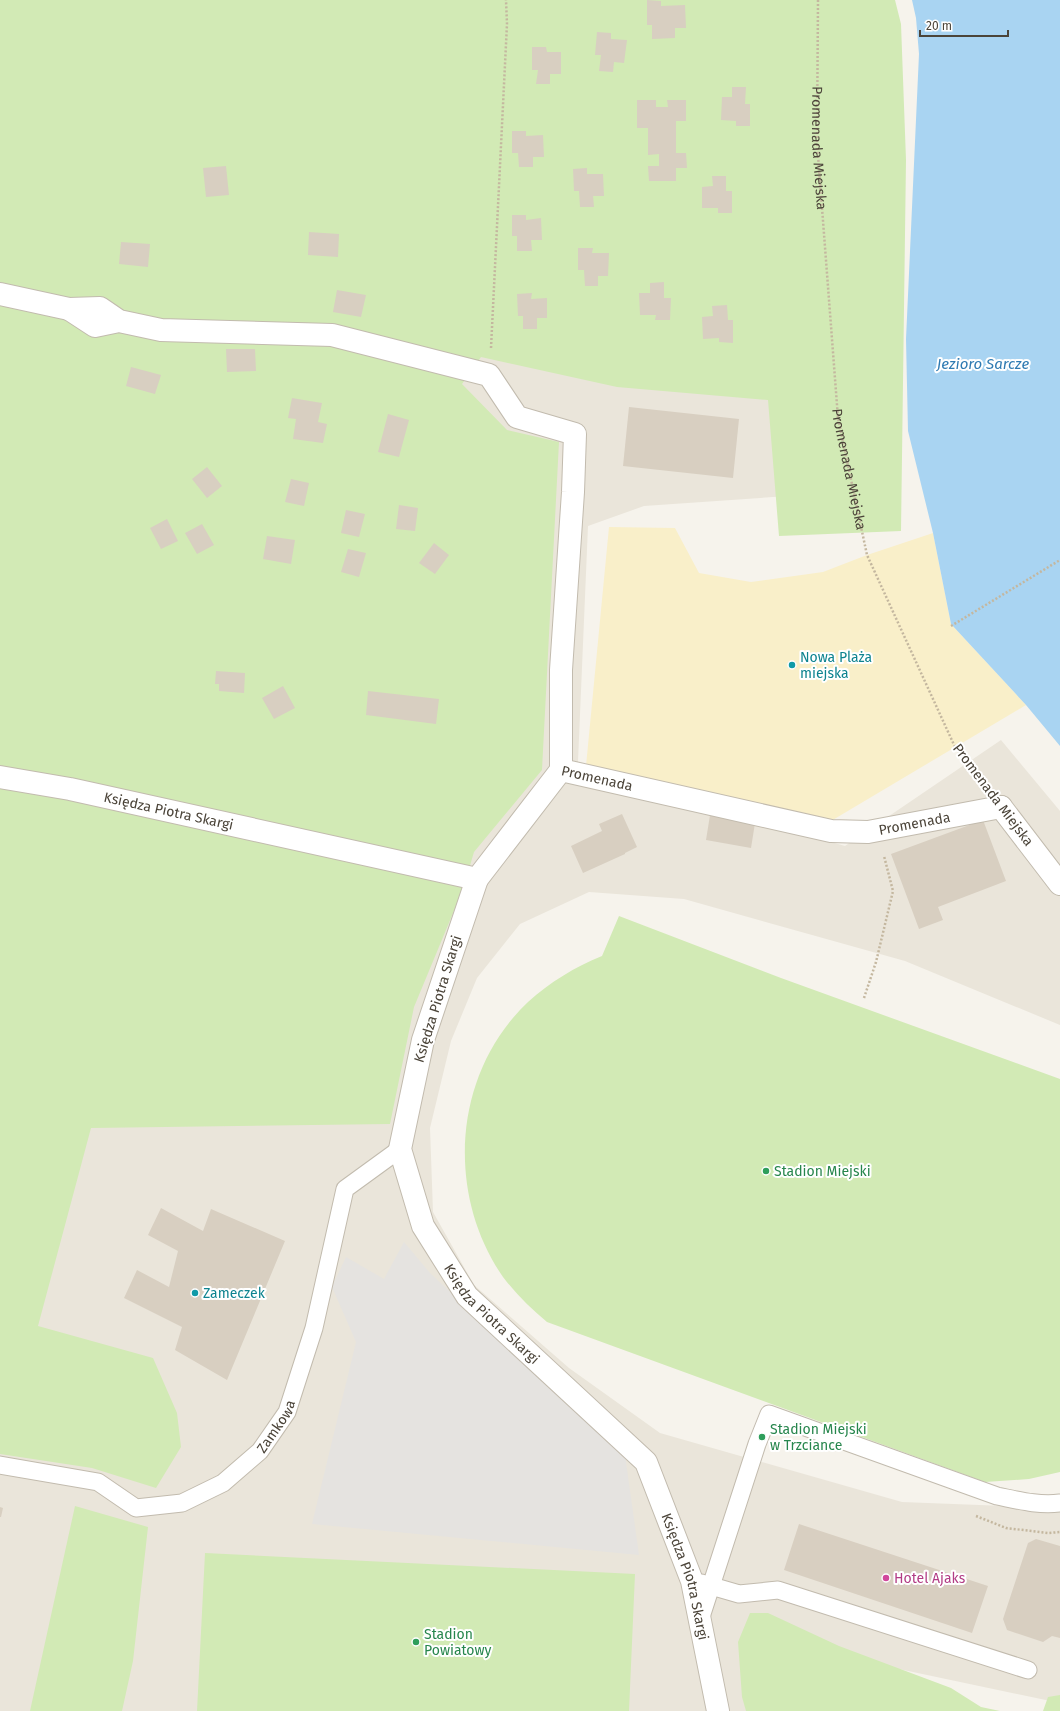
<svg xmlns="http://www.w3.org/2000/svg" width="1060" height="1711" font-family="'Fira Sans',sans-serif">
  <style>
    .residential { fill: #eae5da }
    .green { fill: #d2eab5 }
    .sand { fill: #f9efc9 }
    .parking { fill: #e5e3e0 }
    .water { fill: #a9d4f2 }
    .building { fill: #d8cfc1 }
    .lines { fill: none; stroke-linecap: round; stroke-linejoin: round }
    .service-casing { stroke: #c2bbae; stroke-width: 19 }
    .pedestrian-casing { stroke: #c2bbae; stroke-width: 24 }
    .minor-casing { stroke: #c2bbae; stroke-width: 24 }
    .path { stroke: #c4b79f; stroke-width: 2.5; stroke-dasharray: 2 2; stroke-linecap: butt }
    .service { stroke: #fff; stroke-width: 17 }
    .pedestrian { stroke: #fff; stroke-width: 22 }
    .minor { stroke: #fff; stroke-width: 22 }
    .culture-dot { fill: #0f9aa8; stroke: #fff; stroke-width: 1.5 }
    .leisure-dot { fill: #2e9e5b; stroke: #fff; stroke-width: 1.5 }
    .hotel-dot { fill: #d1479c; stroke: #fff; stroke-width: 1.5 }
    .labels { text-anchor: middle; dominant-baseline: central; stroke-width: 4; stroke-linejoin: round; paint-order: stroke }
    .street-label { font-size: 14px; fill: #4b4439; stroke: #fff }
    .culture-label { font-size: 14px; fill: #0d838f; stroke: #fff; text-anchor: start }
    .leisure-label { font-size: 14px; fill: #27864d; stroke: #fff; text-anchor: start }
    .hotel-label { font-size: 14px; fill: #b23c85; stroke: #fff; text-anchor: start }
    .water-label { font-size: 15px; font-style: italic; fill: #2e7ab2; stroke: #fff }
  </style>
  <rect width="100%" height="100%" fill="#f6f3ec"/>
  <!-- residential -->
  <path class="residential" d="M0,0H880L890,489L644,506L588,526L577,785L779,827L845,846L1001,740L1060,811V1025L905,961L684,899L589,892L520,924L477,978L451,1041L430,1128L433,1212L474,1285L569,1368L660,1433L902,1502L1060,1508V1703L809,1650L783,1711H0Z"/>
  <!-- green -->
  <path class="green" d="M0,0H895L901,24L906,160L901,531L779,536L768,400L617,387L481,357L462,384L507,430L559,442L542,770L474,852L463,889L414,1007L390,1124L91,1128L38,1326L153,1358L177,1413L181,1447L156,1488L92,1468L0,1454Z
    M619,916L781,978L1060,1079V1472L1029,1479L985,1482L547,1322C531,1309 516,1294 503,1277C445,1193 453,1073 528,1002C550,982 575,967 602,956Z
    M75,1506L148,1527L133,1661L122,1711H30Z
    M205,1553L635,1574L629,1711H197Z
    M750,1613H768L839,1646L951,1688L981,1707L1000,1711H746L742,1697L738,1642Z
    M1060,1695V1711H1043L1048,1697Z"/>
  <!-- sand -->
  <path class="sand" d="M609,527L675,528L699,573L751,582L823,572L867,555L933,533L951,624L1026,705L831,821L586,766Z"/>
  <!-- parking -->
  <path class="parking" d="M404,1242L430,1273L625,1455L639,1555L312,1524L356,1342L332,1287L346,1257L384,1279Z"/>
  <!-- water -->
  <path class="water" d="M912,0H1060V746L1026,705L951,624L933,533L908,431L906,339L919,54L916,18Z"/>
  <!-- building -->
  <path class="building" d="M647,0L661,1V6L685,5L686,28H675V38L652,39V25H647Z
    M597,32L611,33V39L627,40L624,63L614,62L613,72L599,71L601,55H595Z
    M532,47H546L547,52H561V74H550V84H536L538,70H532Z
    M732,87H746L745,104H750V126H736V121L721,120L722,97H732Z
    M637,100H656V107H668L667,100H686V121H676V153H686L687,168H676V181H649L648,166H659V154L648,155V128H637Z
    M512,131H526V136L543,135L544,157H533V167H519L518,153H512Z
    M226,166L229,195L206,197L203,168Z
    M587,168V174H603L604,196H593L594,207H580L579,191H574L573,169Z
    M712,176H726V191H732V213H718V208H702V187L713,186Z
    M512,215H526V220L541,218L542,240H531L532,251H517V236H512Z
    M309,232L339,234L338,257L308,255Z
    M121,242L150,244L148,267L119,264Z
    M578,248H593L592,253H609L608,276H598V286H585L584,270H578Z
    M664,282V298H671L670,320H655L656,315H640L639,293H650V283Z
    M337,290L366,295L361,317L333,312Z
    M532,293L531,299L547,298V318H537V329H523V316H518L517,294Z
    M727,305L728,320H733V343L719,342V338L703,339L702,317L713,316L712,306Z
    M226,349H255L256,371L227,372Z
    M131,367L161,375L155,394L126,386Z
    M292,398L322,403L318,422L327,424L323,443L293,439L296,419L288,418Z
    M629,407L739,419L733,478L623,466Z
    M388,414L409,420L399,457L378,452Z
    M207,467L222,486L207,498L192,479Z
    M291,479L309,483L304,506L285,502Z
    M399,505L418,508L415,531L396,529Z
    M346,510L365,514L359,537L341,533Z
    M167,519L178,541L161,549L150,528Z
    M202,524L214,545L197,554L185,533Z
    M267,536L295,540L291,564L263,559Z
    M434,543L449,555L435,574L419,563Z
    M348,549L366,553L359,577L341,572Z
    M216,671L245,673L244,693L219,691V684H215Z
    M283,686L295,708L274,719L262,698Z
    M368,691L439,699L436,724L366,715Z
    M711,809L756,817L751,848L706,840Z
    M622,814L637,847L625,853V854L583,873L571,846L602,831L599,824Z
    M983,820L1006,881L938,907L943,920L919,929L891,854Z
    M161,1208L203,1231L211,1209L285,1241L227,1380L175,1350L182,1327L124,1298L137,1270L169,1287L178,1251L148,1235Z
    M0,1507L3,1508L1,1517H0Z
    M799,1524L988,1586L972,1633L784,1570Z
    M1036,1539L1060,1546V1638L1052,1636L1043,1642L1007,1630L1003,1619L1028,1543Z"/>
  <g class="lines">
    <!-- service casing -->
    <g class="service-casing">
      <g id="service">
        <path id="s2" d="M0,1465L98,1482L136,1508L182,1503L223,1483L260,1451L287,1412L314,1328L345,1189L400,1149"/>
        <path d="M701,1583L739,1594L778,1590L1028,1670"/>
        <path d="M700,1620L757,1444L769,1414L997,1496C1017,1500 1039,1506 1060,1503"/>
      </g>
    </g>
    <!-- pedestrian casing -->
    <g class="pedestrian-casing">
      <path id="pedestrian" d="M1001,807L1060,884"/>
    </g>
    <!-- minor casing -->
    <g class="minor-casing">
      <g id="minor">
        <path d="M0,294L69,309"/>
        <path id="s3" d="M119,321L100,308L69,309L95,326L119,321L161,330L332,335L489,375L517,417L575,434L573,492L561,670V770L831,831L868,832L1001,807"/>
        <path id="s4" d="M0,777L70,789L477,879L561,770"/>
        <path id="s5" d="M477,879L423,1040L400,1149L423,1226L467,1296L646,1462L692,1581L718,1711"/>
      </g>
    </g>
    <!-- path -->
    <g class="path">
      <path id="s1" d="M818,0L817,142L838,418L867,555L955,747L982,783"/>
      <path d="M491,348L507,24L506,0"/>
      <path d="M951,626L1060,560"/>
      <path d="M864,998L876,962L893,891L884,856"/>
      <path d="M976,1516L1006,1528L1048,1533L1060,1532"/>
    </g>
    <!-- service -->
    <use href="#service" class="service"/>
    <!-- pedestrian -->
    <use href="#pedestrian" class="pedestrian"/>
    <!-- minor -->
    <use href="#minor" class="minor"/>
  </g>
  <!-- markers -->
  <g class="culture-dot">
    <circle cx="792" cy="665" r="4"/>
    <circle cx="195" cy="1293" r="4"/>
  </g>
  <g class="leisure-dot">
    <circle cx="766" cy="1171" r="4"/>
    <circle cx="762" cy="1437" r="4"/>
    <circle cx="416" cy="1642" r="4"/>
  </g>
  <circle class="hotel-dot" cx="886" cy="1578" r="4"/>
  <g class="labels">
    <!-- street labels -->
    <g class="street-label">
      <text stroke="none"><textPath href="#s1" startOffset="148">Promenada Miejska</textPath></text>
      <text stroke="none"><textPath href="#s1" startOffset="471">Promenada Miejska</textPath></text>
      <text stroke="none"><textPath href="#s3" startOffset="970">Promenada</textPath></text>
      <text transform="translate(993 795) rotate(53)">Promenada Miejska</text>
      <text stroke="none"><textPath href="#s4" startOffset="172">Księdza Piotra Skargi</textPath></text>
      <text stroke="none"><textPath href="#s3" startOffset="1294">Promenada</textPath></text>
      <text transform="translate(438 999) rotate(-73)">Księdza Piotra Skargi</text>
      <text stroke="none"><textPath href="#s5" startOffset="474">Księdza Piotra Skargi</textPath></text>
      <text stroke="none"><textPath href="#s2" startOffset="316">Zamkowa</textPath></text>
      <text stroke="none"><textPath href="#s5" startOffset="810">Księdza Piotra Skargi</textPath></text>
    </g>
    <!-- culture labels -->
    <g class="culture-label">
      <text x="800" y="657">Nowa Plaża<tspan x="800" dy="16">miejska</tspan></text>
      <text x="203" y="1293">Zameczek</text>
    </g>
    <!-- leisure labels -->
    <g class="leisure-label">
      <text x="774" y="1171">Stadion Miejski</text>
      <text x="770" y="1429">Stadion Miejski<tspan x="770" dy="16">w Trzciance</tspan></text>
      <text x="424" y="1634">Stadion<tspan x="424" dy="16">Powiatowy</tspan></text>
    </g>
    <!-- hotel labels -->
    <g class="hotel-label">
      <text x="894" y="1578">Hotel Ajaks</text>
    </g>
    <!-- water labels -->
    <g class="water-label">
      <text x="983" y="364">Jezioro Sarcze</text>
    </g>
  </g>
  <!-- scale -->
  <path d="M920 30v6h88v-6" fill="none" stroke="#4b4439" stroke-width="2"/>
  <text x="926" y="30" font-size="12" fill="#4b4439" stroke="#ffffff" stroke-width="3" paint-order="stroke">20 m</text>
</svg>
